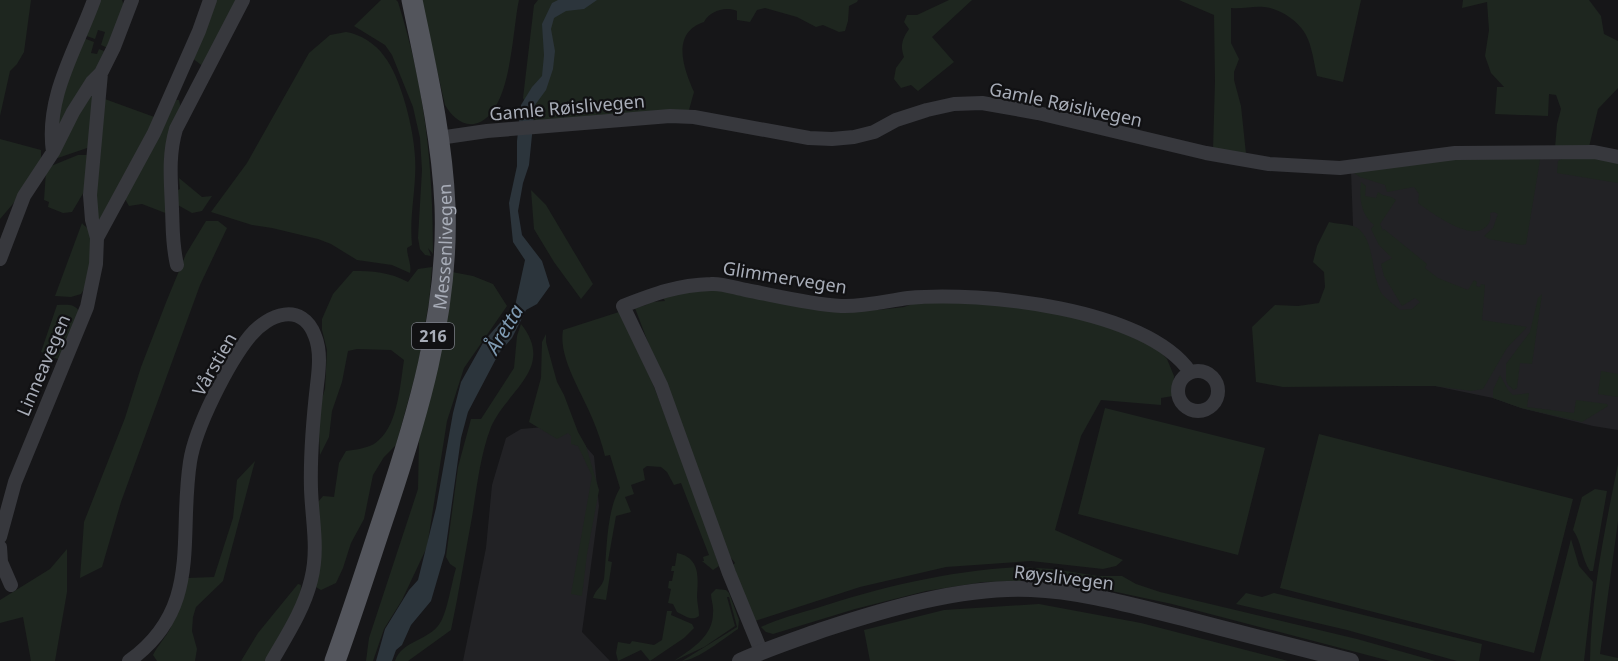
<svg xmlns="http://www.w3.org/2000/svg" width="1618" height="661" font-family="'Noto Sans',sans-serif">
  <style>
    .built { fill: #222225 }
    .green { fill: #1e261f }
    .water { fill: #2c353c }
    .lines { fill: none; stroke-linecap: round; stroke-linejoin: round }
    .minor { stroke: #37383d; stroke-width: 14 }
    .tertiary { stroke: #37383d; stroke-width: 16 }
    .primary { stroke: #53555c; stroke-width: 21 }
    .labels { text-anchor: middle; dominant-baseline: central; stroke-width: 4.5; stroke-linejoin: round; paint-order: stroke }
    .shield { fill: #111113; stroke: #7b7e86; stroke-width: 1.5 }
    .shield-label { font-size: 16px; font-weight: bold; fill: #a8adb8 }
    .street-label { font-size: 18px; fill: #a8adb8; stroke: #111113 }
    .water-label { font-size: 20px; font-style: italic; fill: #7f9bb3; stroke: #111113 }
  </style>
  <rect width="100%" height="100%" fill="#161618"/>
  <!-- built -->
  <path class="built" d="M1534,157L1618,160V430L1593,426L1521,408L1493,398L1435,386L1354,252L1351,171Z
    M567,425L594,456L599,506L582,632L610,661H463L486,548L492,485L506,438L521,429Z"/>
  <!-- green -->
  <path class="green" d="M0,0H31L24,52L17,64L10,71L0,116Z
    M98,0H122L124,6L108,48L101,45L105,32L98,30L95,39L84,35Z
    M214,0H237L204,67L192,58Z
    M381,0H396L398,2C425,88 433,164 433,254L428,248L431,256L425,255L420,249L418,238L422,170L420,138L413,107L392,55L385,45L354,26Z
    M421,0H519C512,30 512,117 474,124C461,126 451,115 445,105Z
    M538,0H858L857,2L849,6L848,21L845,31L839,32L823,25L816,27L797,17L765,8L757,10L750,22L737,20V11C725,6 710,11 704,22C670,33 684,70 694,92L689,110L540,123L533,118L523,98L534,5Z
    M949,0H972L932,37L954,62L918,91L911,85L901,88L894,79L896,68L904,57C900,46 902,39 909,29L904,22L907,15H917Z
    M1179,0H1361L1343,82L1317,76C1314,63 1312,46 1306,35C1299,21 1279,8 1264,7C1253,6 1243,9 1231,8V43L1239,59L1234,72V80L1241,106L1246,154L1213,150L1215,81L1214,15Z
    M1463,0H1589L1601,16L1604,34L1618,41V88L1598,109L1589,147L1555,148L1557,124L1561,109L1556,95L1549,94L1548,116L1495,114L1497,87H1504L1491,73L1485,56L1489,30L1487,2L1462,8Z
    M346,32C360,34 376,44 384,56C401,77 414,130 415,157C417,186 409,215 412,245L407,248C407,257 412,265 410,273L392,265L357,260L331,244L318,239L272,228L252,225L211,212L247,163L309,53L330,35Z
    M83,38L94,42L91,53L97,54L99,49L106,52L60,129L55,112Z
    M94,93L90,147L52,160L80,104Z
    M102,98L157,118L100,219L97,220L92,203Z
    M176,100H179L181,109L168,214L142,204L129,206L125,199Z
    M0,139L41,150V164L24,191L0,219Z
    M78,155H87L85,190L72,212L63,213L48,207L49,202L44,200L46,171L51,166Z
    M1566,156L1618,160V183L1557,173L1558,161Z
    M1539,158L1540,160L1526,244L1522,245L1489,239L1484,236L1493,228L1498,214L1494,212L1490,213C1491,220 1490,225 1483,229C1467,239 1432,213 1418,203L1419,194L1414,187L1387,192L1385,185L1360,177L1351,171L1441,159Z
    M179,178L202,197L212,196L202,211L192,213L176,204L174,192L180,189Z
    M1361,182L1366,186L1365,196L1376,198L1378,192C1384,197 1390,195 1396,200L1380,224L1383,231L1384,229L1427,264L1425,268L1438,278L1468,290L1474,280L1477,282L1476,286L1480,287L1481,284L1485,285L1482,320L1527,327L1507,348L1483,389L1471,391L1435,386H1399L1283,387L1256,382L1252,327L1275,305L1298,306L1319,303L1325,287L1324,272L1313,262L1317,246L1329,222C1337,224 1346,224 1353,226C1376,234 1370,276 1382,294C1387,300 1395,305 1400,310L1412,309L1420,302L1415,298L1402,306L1384,276L1381,264L1392,258L1379,245L1371,229L1374,225C1361,215 1359,199 1361,182Z
    M531,190L546,205L593,284L581,299L554,262L534,229Z
    M206,221H218L227,228L200,285L121,502L102,567L80,578L84,522L125,418L141,367L167,300L186,254Z
    M82,223C84,226 87,227 89,230C97,245 90,282 81,294L71,297L55,296Z
    M432,267L429,302L418,365L396,445L384,457L373,475L364,519L351,543L343,568L336,583L321,590L314,586L320,539L318,502L323,496L334,497L339,463L346,451C355,450 366,448 374,444C398,429 400,385 404,360L391,350L357,349L348,351L342,382L332,411L329,437L320,455L318,411L325,389L327,350L322,330V319L333,294L353,271C372,271 390,272 408,282L418,269Z
    M452,272L473,276L493,284L507,306L464,368L447,421L427,547L402,600L384,629L373,661H366L369,638L418,489L419,441Z
    M709,289L878,310L904,307L912,304L950,301L1042,309L1123,331L1160,351L1167,359L1174,376L1173,396L1161,398V405L1101,400L1081,436L1055,530L1123,560L1116,566L1103,569L1031,561L946,567L860,587L755,621L739,585L733,565L735,563L728,554L635,308L646,305L650,302L665,301L662,296Z
    M1542,294L1532,364L1520,363L1517,388L1514,390L1508,385L1506,380V364L1530,332L1538,298Z
    M57,305C65,305 74,303 79,311L60,360L41,352Z
    M619,312L651,379L687,473L719,566L713,570L702,561H704L703,557L709,555L681,483L674,485L667,472L661,467L647,466L643,469L645,480L631,485L634,494L625,497L631,512L616,516L608,561L612,562L606,600L593,598C595,590 602,587 604,579C607,552 606,511 620,488L610,455L605,456C602,444 598,432 593,420C583,394 558,358 563,330Z
    M521,324C556,368 507,390 491,427C480,456 477,487 472,517C465,554 459,592 451,630L408,661H395C402,640 429,641 440,623C447,613 452,581 456,568L450,564L446,557L458,467L471,419H481L514,368L517,336Z
    M546,334V342L557,382L564,395L578,432L586,446L599,490L587,554L582,596L571,594L592,476L578,446L571,444V436L568,433L557,439L529,422L541,378L542,342Z
    M1601,371L1618,374V397L1598,394Z
    M1500,375L1508,390L1513,395L1529,393L1527,407L1574,413L1576,400L1607,404L1608,406L1582,422L1521,408L1493,398V390Z
    M1105,408L1265,448L1238,555L1078,514Z
    M1319,434L1573,499L1534,653L1280,588Z
    M255,461L223,581L196,607L193,617L192,631L197,649L195,661H157L153,655C158,645 166,637 171,627C179,611 184,596 188,578L214,577L233,518L237,480Z
    M1618,464V521L1600,654L1618,658V661H1590C1591,595 1605,528 1618,464Z
    M1595,489L1607,491L1593,571H1590C1581,558 1582,542 1573,530L1582,497Z
    M1571,539L1579,566L1593,582L1584,661H1540Z
    M67,549V592L55,661H31L23,617L0,623V600L50,569Z
    M677,553C701,558 698,578 697,596C697,603 699,609 699,616C692,622 684,615 677,612L673,604L668,603L671,589L668,588L669,581H672L674,571H671L672,566H675Z
    M1018,567L1053,569L1098,576H1122L1136,584L1160,592L1357,639L1435,661H1390L1172,604L1093,587L1025,581L983,582L926,591L855,609L773,634L766,632L761,627C778,619 796,614 814,609C881,587 948,571 1018,567Z
    M298,584L301,585L300,598L267,661H241L258,633Z
    M716,589L726,590L729,593L739,620L738,629C724,638 698,660 682,661L737,627L729,597H727L735,626L704,647L674,661C691,649 713,637 713,613C714,607 711,600 711,594Z
    M1246,593L1262,597L1274,593L1482,644L1479,661H1457L1347,630L1236,604Z
    M1039,604L1141,623L1288,661H870L864,630L944,610Z
    M667,611H672L671,615L692,624L694,628L684,638L650,661L641,650L618,661L616,653L618,642L630,644L632,641L654,645L662,640Z"/>
  <!-- water -->
  <path class="water" d="M558,0H597L584,9L566,11L554,18L551,29L555,51L553,69L546,90L535,105L529,165L523,183L518,211L522,235L542,261L550,286L537,304L526,310L512,338L499,353L468,412L461,438L445,553L431,601L411,625L402,645L396,650L392,661H376L385,629L409,590L418,580L436,508L453,413L461,382L484,341L515,306L525,260L513,242L509,203L517,166V141L521,105L532,87L542,76L544,55L542,24L552,3Z"/>
  <g class="lines">
    <!-- minor -->
    <path class="minor" d="M439,138L487,131L670,116L694,117L809,138L832,139L854,137L874,132L896,120L927,110L954,104L982,103L1038,113L1206,153L1269,164L1340,168L1455,153L1594,152L1618,157
      M53,152C45,97 76,50 94,0
      M97,238L92,220L90,195L101,73L114,47L132,0
      M0,259L24,196L53,152L73,112L92,82L101,73
      M177,265C172,243 173,231 172,209C171,181 168,156 176,129L243,0
      M1178 391a20 20 0 1 1 40 0a20 20 0 1 1-40 0Z
      M0,537L15,482L87,307L96,264L97,238L154,133L199,31L210,0
      M0,547L1,562L11,585
      M761,651L729,573L661,385L623,306C654,294 677,285 711,284C722,283 735,288 746,290C777,296 809,304 841,306C864,307 886,301 908,298C981,291 1146,308 1190,372
      M129,661C203,608 178,539 190,462C195,428 228,363 250,336C268,314 302,301 315,336C321,351 319,369 317,385C313,420 310,454 311,489C312,520 319,549 311,580C304,609 287,635 272,661"/>
    <!-- tertiary -->
    <path class="tertiary" d="M740,661C767,649 794,640 822,630C886,609 962,586 1031,589C1082,591 1134,606 1183,618C1239,633 1295,647 1351,661"/>
    <!-- primary -->
    <path class="primary" id="s1" d="M335,661C352,614 367,567 383,519C417,418 449,313 445,206C442,136 426,68 412,0"/>
  </g>
  <g class="labels">
    <!-- shield labels -->
    <rect class="shield" x="412" y="323" width="42" height="26" rx="4.5"/>
    <g class="shield-label">
      <text x="433" y="336">216</text>
    </g>
    <!-- street labels -->
    <g class="street-label">
      <text transform="translate(1066 104) rotate(12)">Gamle Røislivegen</text>
      <text transform="translate(567 107) rotate(-5)">Gamle Røislivegen</text>
      <text stroke="none"><textPath href="#s1" startOffset="430">Messenlivegen</textPath></text>
      <text transform="translate(785 277) rotate(9)">Glimmervegen</text>
      <text transform="translate(214 364) rotate(-60)">Vårstien</text>
      <text transform="translate(43 365) rotate(-67)">Linneavegen</text>
      <text transform="translate(1064 577) rotate(7)">Røyslivegen</text>
    </g>
    <!-- water labels -->
    <g class="water-label">
      <text transform="translate(504 329) rotate(-59)">Åretta</text>
    </g>
  </g>
</svg>
